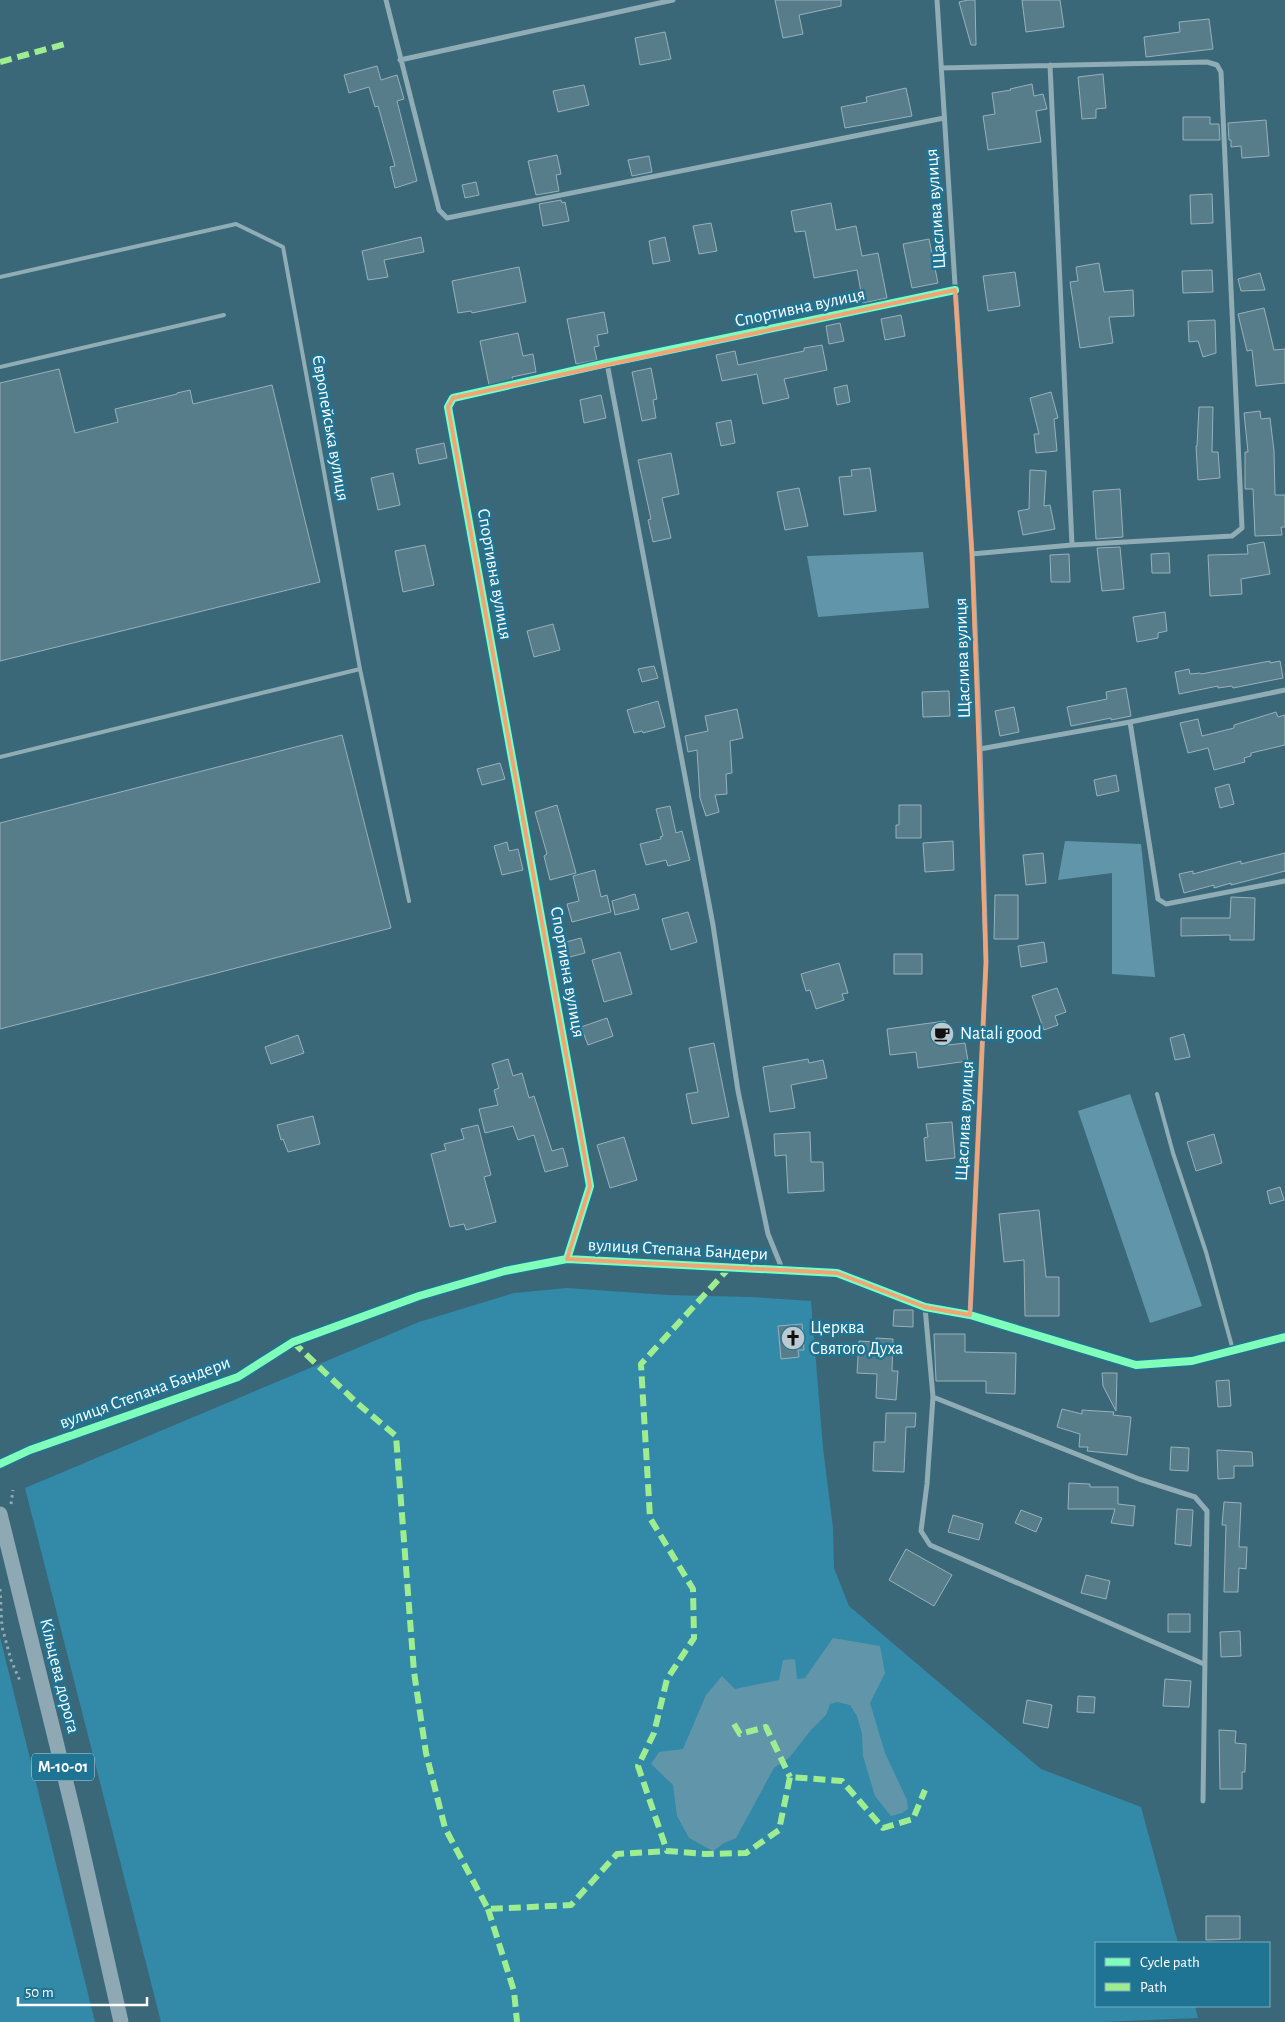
<svg xmlns="http://www.w3.org/2000/svg" width="1285" height="2022" font-family="'Alegreya Sans',sans-serif">
  <style>
    .green { fill: #3289a8 }
    .water { fill: #6196aa }
    .building { fill: #587d8a; stroke: #98b1ba }
    .lines { fill: none; stroke-linecap: round; stroke-linejoin: round }
    .path { stroke: #90acb5; stroke-width: 3; stroke-dasharray: 2.5 4; stroke-linecap: butt }
    .lane { stroke: #90acb5; stroke-width: 4 }
    .street { stroke: #90acb5; stroke-width: 5 }
    .highway { stroke: #8fa9b4; stroke-width: 15 }
    .quiet { stroke: #9fed91; stroke-width: 6; stroke-dasharray: 12 6; stroke-linecap: butt }
    .cycleway-casing { stroke: #207493; stroke-width: 11 }
    .cycleway { stroke: #80ffba; stroke-width: 8 }
    .marked { fill: none; stroke: #f2a479; stroke-width: 4; stroke-linejoin: round }
    .labels { text-anchor: middle; dominant-baseline: central; stroke-width: 5; stroke-linejoin: round; paint-order: stroke }
    .shield { fill: #207493; stroke: #bcd5df; stroke-width: 1 }
    .shield-label { font-size: 16px; font-weight: bold; fill: #fff }
    .street-label { font-size: 18px; fill: #fff; stroke: #207493 }
    .poi-label { font-size: 18px; fill: #fff; stroke: #207493; text-anchor: start }
  </style>
  <rect width="100%" height="100%" fill="#3a6879"/>
  <!-- green -->
  <path class="green" d="M567,1288L667,1295L751,1297L811,1301L823,1448L833,1528L834,1568L849,1606L1041,1769L1141,1807L1178,1943H1096V2006H1195L1198,2018L1102,2022H161L25,1488L419,1322L514,1293Z
    M0,1637L95,2022H0Z"/>
  <!-- water -->
  <path class="water" d="M923,552L929,608L818,617L807,556Z
    M1065,841L1141,844L1155,977L1112,974V873L1058,880Z
    M1130,1094L1202,1306L1150,1323L1078,1111Z
    M833,1638L880,1646L885,1673L870,1703L885,1753L907,1800L908,1809L902,1813L891,1816L875,1796L863,1756L862,1734L857,1716L850,1705L837,1702L830,1704L826,1715L811,1730L789,1758L774,1768L736,1838L724,1843L713,1851L689,1838L677,1816L673,1785L651,1764L659,1752L683,1749L706,1695L722,1676L735,1689L779,1680L783,1660L795,1659L797,1679L805,1678Z"/>
  <!-- building -->
  <path class="building" d="M775,0H841V6L799,15L803,34L783,38Z
    M968,0H975L976,45H971L959,2Z
    M1022,0H1060L1064,27L1026,32Z
    M1209,19L1213,49L1146,57L1144,37L1180,32L1179,22Z
    M665,32L671,59L640,65L635,38Z
    M377,66L381,80L397,75L404,99L397,101L417,181L395,188L390,167L395,166L378,106L375,107L369,87L349,93L344,75Z
    M1103,74L1106,108L1096,109V118L1082,119L1078,77Z
    M1032,84L1034,96L1043,94L1047,109L1036,111L1041,142L988,150L983,116L995,114L992,93L1011,90L1010,89Z
    M584,85L589,105L558,112L553,91Z
    M906,88L912,116L845,128L841,107L867,102L866,97Z
    M1183,117H1210V124H1219L1220,140H1183Z
    M1266,120L1269,156L1242,158L1241,146L1231,147V140H1229L1228,123Z
    M557,155L561,174L556,175L559,191L536,195L528,161Z
    M649,156L652,172L632,176L628,160Z
    M476,182L479,195L465,198L462,185Z
    M1212,194L1213,223L1191,224L1190,195Z
    M561,200L562,203L565,202L569,221L543,226L539,204Z
    M831,203L836,230L856,226L862,256L878,253L887,298L863,303L857,270L814,278L805,231L795,232L791,211Z
    M711,223L717,251L699,254L693,226Z
    M421,237L424,252L384,260L388,277L368,280L362,251Z
    M665,237L670,261L653,264L649,241Z
    M929,239L938,283L912,288L903,244Z
    M1099,263L1104,292L1133,290L1134,316L1109,317L1113,343L1080,348L1070,282L1078,281L1076,267Z
    M519,267L526,302L472,313L471,311L458,313L452,281Z
    M1212,270L1213,292L1183,293L1182,271Z
    M1015,272L1020,306L988,311L983,276Z
    M1260,273L1265,290L1241,291L1238,279Z
    M1264,308L1274,350L1285,349V383L1256,386L1252,350L1247,351L1238,314Z
    M604,312L608,333L597,335L599,346L594,347L597,360L576,364L567,319Z
    M901,315L905,336L885,340L881,319Z
    M1215,320L1216,353L1203,357L1198,341L1189,342L1188,321Z
    M840,323L844,341L829,344L826,326Z
    M518,333L523,356L533,354L536,372L512,377L513,380L489,385L480,341Z
    M822,345L827,370L784,379L789,398L763,404L757,374L722,381L716,355L735,351L738,365L804,351V348Z
    M651,368L657,399L653,400L656,418L642,421L632,372Z
    M59,369L75,433L118,422L115,409L177,394V393L190,390L193,404L272,385L320,582L0,661V383Z
    M847,385L850,402L837,405L834,388Z
    M1051,392L1058,418L1054,419L1057,451L1036,453L1034,434H1039L1030,398Z
    M601,395L606,418L584,423L580,400Z
    M1199,407H1213L1212,452H1218L1220,478L1198,480L1196,446H1197Z
    M1260,411L1261,419L1270,418L1274,451L1275,495H1285V527H1281L1282,535L1255,536L1253,489H1245V452H1248L1244,413Z
    M731,420L735,443L721,446L716,423Z
    M444,443L447,458L419,464L416,449Z
    M671,453L679,494L662,498L671,538L653,542L648,520L651,519L638,460Z
    M870,468L876,511L844,515L839,477L852,476L851,470Z
    M1030,470L1046,471L1044,506L1050,505L1055,529L1023,535L1018,511L1029,509Z
    M393,473L400,505L378,510L371,478Z
    M799,488L808,526L785,530L777,492Z
    M1120,489L1123,537L1096,539L1093,491Z
    M1264,542L1270,574L1241,579L1242,594L1210,596L1208,555L1248,554L1247,545Z
    M425,545L434,585L403,592L395,551Z
    M1120,547L1124,589L1102,591L1097,548Z
    M1169,553L1170,573H1152L1151,554Z
    M1069,554L1070,582H1051L1050,555Z
    M1165,612L1167,631L1158,633V638L1137,642L1133,617Z
    M553,624L560,650L534,657L527,631Z
    M1270,661V663L1280,661L1283,678L1233,688L1232,686L1218,688V686L1179,694L1175,672L1189,669L1190,674L1200,673L1201,674Z
    M654,666L658,678L642,682L638,669Z
    M1126,688L1131,716L1111,720V718L1071,726L1067,707L1107,699L1106,692Z
    M949,691L950,716L923,717L922,692Z
    M658,701L665,727L643,733L642,731L634,733L627,710Z
    M1014,707L1019,732L1000,736L995,711Z
    M737,709L743,738L730,741L732,773L726,774L727,794L715,795L719,812L706,816L700,798L697,750L688,752L685,736L708,731L705,716Z
    M1276,712L1278,717L1285,715V745L1251,753V756L1244,758L1245,762L1214,770L1208,748L1188,753L1180,723L1198,719L1202,736L1234,728V725Z
    M342,735L391,928L0,1029V823Z
    M500,763L505,779L482,785L477,769Z
    M1116,775L1119,791L1097,796L1094,780Z
    M1229,784L1234,804L1220,808L1215,788Z
    M557,805L576,873L550,880L544,856L547,854L535,812Z
    M899,805H921V838H896V825H899Z
    M670,806L676,833L682,831L690,860L668,866L666,860L646,865L640,844L661,839L660,837L663,836L656,809Z
    M953,841L954,870L925,872L923,843Z
    M507,842L509,851L518,849L523,870L502,875L494,846Z
    M1043,853L1046,883L1026,885L1023,855Z
    M1285,853V871L1231,885V883L1214,888V885L1184,893L1179,874L1193,871V874L1241,861V864Z
    M595,870L601,897L607,895L611,912L572,922L567,904L579,901L573,876Z
    M635,894L639,909L615,915L612,901Z
    M995,895H1018V939H994Z
    M1231,897L1255,898L1254,940H1230V935L1181,936V918H1230Z
    M688,912L697,942L671,950L662,919Z
    M581,938L585,953L566,958L562,943Z
    M1044,942L1047,962L1021,967L1018,946Z
    M620,952L632,994L604,1002L592,960Z
    M894,954H922V974H894Z
    M839,963L848,993L842,994L844,1000L816,1009L810,990L806,991L801,974Z
    M1057,988L1066,1012L1055,1016L1058,1025L1044,1030L1032,996Z
    M607,1018L613,1036L588,1045L581,1027Z
    M945,1021L948,1045L965,1043L968,1061L918,1068L916,1052L890,1055L887,1029Z
    M1184,1034L1190,1057L1175,1060L1170,1038Z
    M298,1035L304,1053L271,1064L265,1047Z
    M714,1043L729,1117L692,1124L686,1094L698,1092L689,1048Z
    M508,1059L513,1076L522,1073L529,1098L534,1096L552,1151L563,1148L568,1166L545,1172L534,1135L518,1140L513,1126L485,1133L479,1109L498,1105L494,1090L499,1088L492,1064Z
    M808,1059L809,1063L823,1060L827,1078L791,1085L795,1108L770,1112L763,1067Z
    M313,1116L320,1144L288,1152L283,1139L281,1140L277,1125Z
    M952,1122L955,1158L926,1161L924,1138L928,1137L926,1124Z
    M478,1125L491,1175L484,1177L496,1222L466,1230L464,1224L450,1227L431,1154L446,1150L444,1144L464,1139L461,1129Z
    M810,1132L811,1162H823L824,1191L788,1193L786,1155L775,1156L774,1134Z
    M1214,1134L1222,1163L1196,1171L1187,1142Z
    M624,1137L637,1180L610,1188L597,1145Z
    M1280,1187L1284,1200L1270,1204L1267,1191Z
    M1039,1210L1046,1277H1059V1316H1025L1024,1260L1004,1262L999,1214Z
    M894,1310H913V1327L893,1326Z
    M802,1324L804,1350H798L799,1357L781,1359L778,1326Z
    M934,1334H965V1352L1016,1353L1015,1394L986,1393V1381H936Z
    M876,1338L893,1339L892,1371H898L896,1400L876,1398L877,1374L857,1373L859,1341L876,1342Z
    M1102,1373H1117L1116,1411L1103,1386Z
    M1229,1380L1231,1406L1218,1407L1216,1381Z
    M1062,1409L1082,1414V1410L1114,1412L1113,1415L1131,1417L1127,1455L1087,1451L1088,1447H1079L1080,1434L1057,1427Z
    M886,1413H916L915,1427H906L904,1472L873,1471L874,1442H885Z
    M1171,1447L1189,1448L1188,1471L1170,1470Z
    M1217,1450L1252,1452L1253,1466H1234V1478L1218,1479Z
    M1069,1483L1090,1484V1487H1118V1504L1135,1506L1133,1526L1111,1523L1115,1509H1068Z
    M1224,1502L1241,1503L1239,1547H1247L1246,1569L1239,1568L1238,1592H1224L1226,1525H1222Z
    M1177,1509L1193,1510L1191,1546L1175,1544Z
    M1021,1510L1042,1518L1036,1532L1015,1523Z
    M953,1515L983,1524L979,1540L948,1532Z
    M906,1549L952,1575L934,1606L889,1580Z
    M1086,1575L1110,1581L1106,1599L1081,1593Z
    M1168,1614H1190V1632H1168Z
    M1240,1631L1241,1656L1221,1657L1220,1632Z
    M1165,1679L1191,1681L1189,1707L1163,1706Z
    M1078,1696L1095,1697L1094,1713L1077,1712Z
    M1027,1700L1052,1705L1048,1728L1023,1723Z
    M1219,1730L1236,1731L1235,1743L1246,1744L1245,1772H1242V1789H1220Z
    M1206,1916H1240V1939L1206,1940Z"/>
  <g class="lines">
    <!-- path -->
    <path class="path" d="M11,1504L13,1490
      M0,1589L2,1627L11,1660L20,1681"/>
    <!-- lane -->
    <path class="lane" d="M0,277L236,224L283,247L360,669L409,901
      M0,367L224,315
      M0,757L360,669
      M1157,1094L1173,1153L1206,1252L1233,1350"/>
    <!-- street -->
    <path class="street" d="M386,0L439,210L447,218L944,118
      M937,0L972,554L980,749L986,962L970,1315
      M400,60L673,0
      M1050,65L1072,545
      M941,68L1207,62L1217,65L1221,72L1242,528L1232,536L1072,545L972,554
      M607,363L713,925L738,1091L768,1234L783,1271
      M1130,722L1158,899L1166,904L1285,881
      M980,749L1130,722L1285,690
      M567,1259L590,1186L448,407L453,398L607,363L955,290
      M925,1307L933,1397L927,1484L921,1531L930,1545L1204,1664
      M933,1397L1139,1479L1195,1497L1207,1511L1203,1801
      M0,1464L30,1450L238,1377L293,1342L419,1296L505,1271L567,1259L837,1273L925,1307L970,1315L1136,1365L1192,1361L1285,1337"/>
    <!-- highway -->
    <path class="highway" d="M0,1514L77,1827L121,2022"/>
    <!-- quiet -->
    <path class="quiet" d="M0,62L65,44
      M730,1267L641,1364L650,1518L693,1589L694,1638L667,1679L654,1733L638,1766L667,1851L706,1854L746,1853L779,1830L790,1777L842,1781L883,1828L913,1819L925,1790
      M293,1342L357,1403L396,1436L414,1672L426,1753L445,1828L488,1909L571,1905L617,1854L667,1851
      M734,1724L740,1734L766,1727L790,1777
      M488,1909L514,1991L517,2022"/>
    <!-- cycleway casing -->
    <g class="cycleway-casing">
      <path id="cycleway" d="M567,1259L590,1186L448,407L453,398L607,363L955,290
        M0,1464L30,1450L238,1377L293,1342L419,1296L505,1271L567,1259L837,1273L925,1307L970,1315L1136,1365L1192,1361L1285,1337"/>
    </g>
    <!-- cycleway -->
    <use href="#cycleway" class="cycleway"/>
  </g>
  <!-- marked area -->
  <path class="marked" d="M955,290L972,554L986,962L970,1315L925,1307L837,1273L567,1259L590,1186L448,407L453,398Z"/>
  <!-- icons -->
  <defs>
    <g id="cafe-disc" transform="scale(1.25)"><circle r="9.5" fill="#bacad0" stroke="#207493"/><path d="M-5.5-4.5H6V0H3Q3 3.5 0 3.5H-2.5Q-5.5 3.5-5.5 0ZM3-3.2v2h1.7v-2ZM-6 4.5H4V6H-6Z" fill="#111"/></g>
    <g id="church-disc" transform="scale(1.25)"><circle r="9.5" fill="#bacad0" stroke="#207493"/><path d="M-1.2-6h2.4v3.5h3.3v2.4h-3.3V6h-2.4V-.1h-3.3v-2.4h3.3Z" fill="#111"/></g>
  </defs>
  <g fill-rule="evenodd">
    <use href="#cafe-disc" x="942" y="1034"/>
    <use href="#church-disc" x="793" y="1338"/>
  </g>
  <g class="labels">
    <!-- shield labels -->
    <rect class="shield" x="32" y="1753.5" width="62" height="27" rx="4"/>
    <g class="shield-label">
      <text x="63" y="1767">М-10-01</text>
    </g>
    <!-- street labels -->
    <g class="street-label">
      <text transform="translate(936 209) rotate(-94)">Щаслива вулиця</text>
      <text transform="translate(800 308) rotate(-12)">Спортивна вулиця</text>
      <text transform="translate(330 428) rotate(80)">Європейська вулиця</text>
      <text transform="translate(494 574) rotate(80)">Спортивна вулиця</text>
      <text transform="translate(963 658) rotate(-92)">Щаслива вулиця</text>
      <text transform="translate(567 972) rotate(80)">Спортивна вулиця</text>
      <text transform="translate(965 1121) rotate(-87)">Щаслива вулиця</text>
      <text transform="translate(678 1250) rotate(3)">вулиця Степана Бандери</text>
      <text transform="translate(145 1393) rotate(-20)">вулиця Степана Бандери</text>
      <text transform="translate(59 1676) rotate(76)">Кільцева дорога</text>
    </g>
    <!-- poi labels -->
    <g class="poi-label">
      <text x="960" y="1034">Natali good</text>
      <text x="810" y="1328">Церква<tspan x="810" dy="21">Святого Духа</tspan></text>
    </g>
  </g>
  <!-- legend -->
  <rect x="1095" y="1942" width="175" height="65" fill="#207493" stroke="#79acbe"/>
  <rect x="1105" y="1958" width="25" height="8" fill="#80ffba" stroke="#79acbe"/>
  <text x="1140" y="1967" font-size="15" fill="#ffffff">Cycle path</text>
  <rect x="1105" y="1983" width="25" height="8" fill="#9fed91" stroke="#79acbe"/>
  <text x="1140" y="1992" font-size="15" fill="#ffffff">Path</text>
  <!-- scale -->
  <path d="M18 1997v8h129v-8" fill="none" stroke="#ffffff" stroke-width="2.5"/>
  <text x="25" y="1997" font-size="15" fill="#ffffff" stroke="#207493" stroke-width="4" paint-order="stroke">50 m</text>
</svg>
